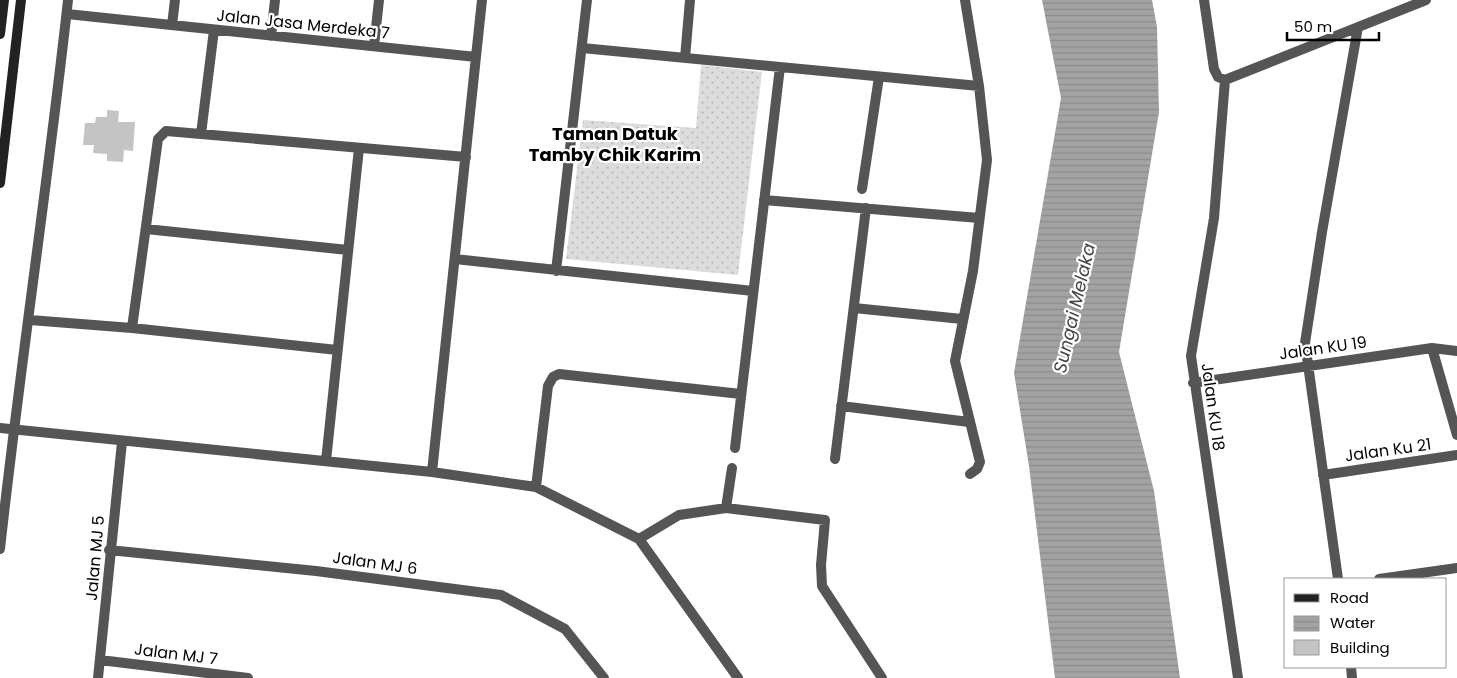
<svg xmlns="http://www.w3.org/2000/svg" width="1457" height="678" font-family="Poppins,sans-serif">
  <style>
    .grass { fill: url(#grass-dots) }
    .water { fill: url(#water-rules) }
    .building { fill: #c4c4c4 }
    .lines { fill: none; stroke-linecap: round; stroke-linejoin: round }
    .street { stroke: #555; stroke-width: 10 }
    .secondary { stroke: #222; stroke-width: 10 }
    .labels { text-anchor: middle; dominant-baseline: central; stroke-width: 4.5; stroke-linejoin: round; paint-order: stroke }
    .street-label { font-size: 16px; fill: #000; stroke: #fff }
    .neighbourhood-label { font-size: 18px; font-weight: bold; fill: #000; stroke: #fff }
    .water-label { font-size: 18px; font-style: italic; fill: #444; stroke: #fff }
  </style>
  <defs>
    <pattern id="grass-dots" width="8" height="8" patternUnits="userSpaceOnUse" patternTransform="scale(1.25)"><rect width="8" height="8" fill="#dcdcdc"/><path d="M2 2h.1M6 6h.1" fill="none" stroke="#bbb" stroke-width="1.8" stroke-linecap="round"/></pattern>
    <pattern id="water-rules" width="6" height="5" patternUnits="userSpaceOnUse" patternTransform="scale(1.25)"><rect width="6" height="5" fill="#a3a3a3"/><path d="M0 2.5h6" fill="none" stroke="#8b8b8b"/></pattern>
  </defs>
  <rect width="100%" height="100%" fill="#fff"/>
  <!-- grass -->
  <path class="grass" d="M701,65L762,72L738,275L566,259L583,120L696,128Z"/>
  <!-- water -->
  <path class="water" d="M1042,0H1152L1157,27L1159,112L1119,352L1154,491L1180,678H1055L1029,466L1014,373L1061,98Z"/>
  <!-- building -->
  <path class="building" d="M107,110L119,111L118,122H135L133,151L124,150L123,162L107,161V154L93,153L94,145H83L85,123H95L96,117H107Z"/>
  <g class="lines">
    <!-- street -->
    <path class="street" d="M965,0L979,86L987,160L973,271L955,361L980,462L977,469L970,474
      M1204,0L1214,69L1218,77L1225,80
      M67,14L476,57
      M172,25L175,0
      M271,36L275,0
      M374,46L379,0
      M582,48L979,86
      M685,58L690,0
      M1225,80L1214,218L1191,356L1238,678
      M1225,80L1426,0
      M201,134L214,30
      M862,189L879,77
      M764,200L979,218
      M146,229L348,250
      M455,259L753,291
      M556,271L587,0
      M854,308L962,319
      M30,320L132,328L337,350
      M132,328L158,139L166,131L466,157
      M1432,348L1457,435
      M1193,383L1432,348L1457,351
      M841,406L969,422
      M0,428L432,472L536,487L639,539L738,678
      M735,448L780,67
      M835,459L866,208
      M326,461L359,148
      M432,472L482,0
      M1323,475L1457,455
      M536,487L548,386L553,377L559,374L741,394
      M726,508L732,468
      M639,539L679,515L726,508L825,520L821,565L822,586L882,678
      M0,549C20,366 48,183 68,0
      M109,550L316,571L501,595L565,629L604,678
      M1338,579L1305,343L1322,232L1358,27
      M1379,579L1457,568
      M100,660L248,678
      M1351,667L1352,678
      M98,678L122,442"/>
    <!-- secondary -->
    <path class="secondary" d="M0,34L4,0
      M0,183L21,0"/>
  </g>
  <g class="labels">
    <!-- street labels -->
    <g class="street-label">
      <text transform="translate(303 24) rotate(6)">Jalan Jasa Merdeka 7</text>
      <text transform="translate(1323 348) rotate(-8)">Jalan KU 19</text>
      <text transform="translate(1213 407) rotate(82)">Jalan KU 18</text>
      <text transform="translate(1388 450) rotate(-8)">Jalan Ku 21</text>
      <text transform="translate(95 558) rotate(-85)">Jalan MJ 5</text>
      <text transform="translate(375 563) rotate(8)">Jalan MJ 6</text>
      <text transform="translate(176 654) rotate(7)">Jalan MJ 7</text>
    </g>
    <!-- neighbourhood labels -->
    <g class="neighbourhood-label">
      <text x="615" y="133">Taman Datuk<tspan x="615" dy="21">Tamby Chik Karim</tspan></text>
    </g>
    <!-- water labels -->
    <g class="water-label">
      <text transform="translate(1074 308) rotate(-77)">Sungai Melaka</text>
    </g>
  </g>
  <!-- legend -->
  <rect x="1284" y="578" width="162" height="90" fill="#ffffff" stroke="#999999"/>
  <rect x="1294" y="594" width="25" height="8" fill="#222222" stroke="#999999"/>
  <text x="1330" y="603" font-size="15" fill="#000000">Road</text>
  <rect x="1294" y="616" width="25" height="15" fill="url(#water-rules)" stroke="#999999"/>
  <text x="1330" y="628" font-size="15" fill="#000000">Water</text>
  <rect x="1294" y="640" width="25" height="15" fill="#c4c4c4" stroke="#999999"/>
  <text x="1330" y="653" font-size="15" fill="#000000">Building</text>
  <!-- scale -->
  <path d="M1287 32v8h92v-8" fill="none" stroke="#000000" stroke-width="2.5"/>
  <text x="1294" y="32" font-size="15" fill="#000000" stroke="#ffffff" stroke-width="4" paint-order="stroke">50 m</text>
</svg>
